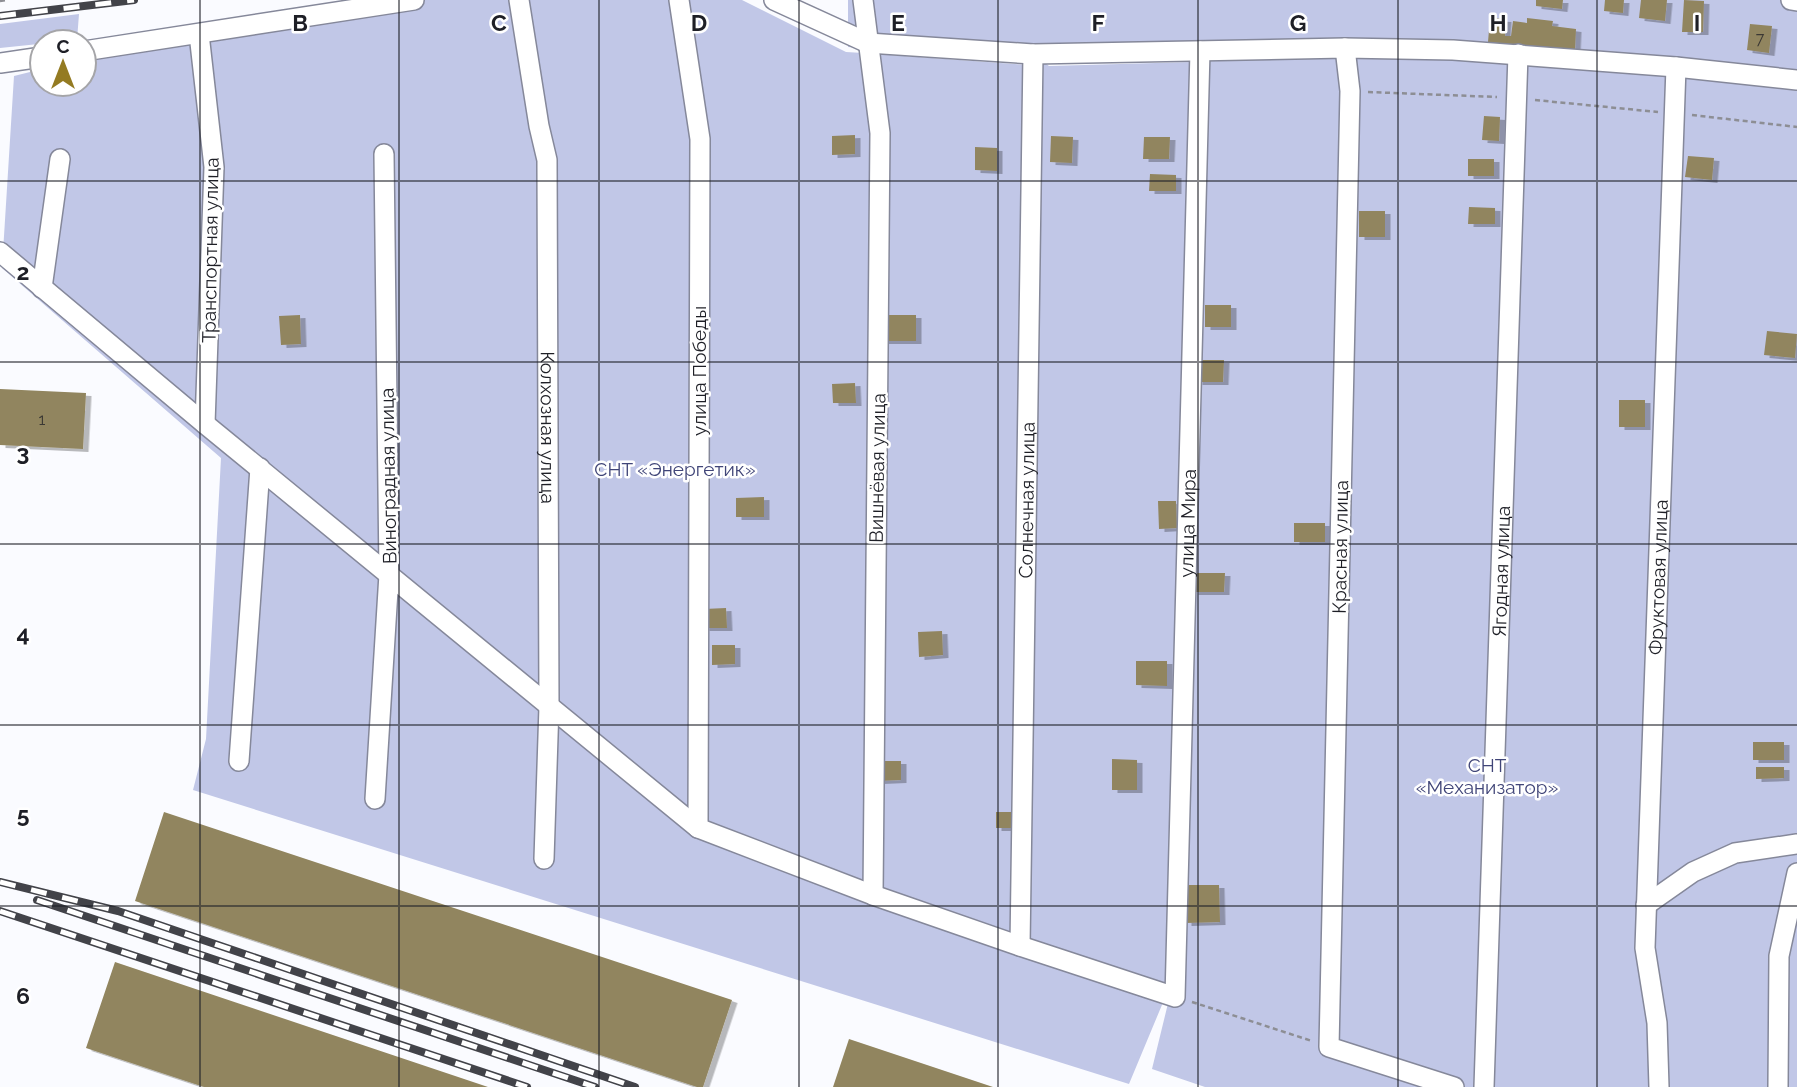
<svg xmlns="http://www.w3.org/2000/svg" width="1797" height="1087" font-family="Raleway,sans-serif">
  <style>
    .green { fill: #c1c7e7; fill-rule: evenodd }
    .building { fill: #91855f; filter: url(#shadow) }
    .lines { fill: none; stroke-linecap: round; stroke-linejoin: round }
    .minor-casing { stroke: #85889a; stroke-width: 22 }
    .path { stroke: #8d8e94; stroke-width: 2.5; stroke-dasharray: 5 3.5; stroke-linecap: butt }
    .minor { stroke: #fff; stroke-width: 19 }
    .rail-casing { stroke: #424349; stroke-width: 8 }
    .rail { stroke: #fff; stroke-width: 5; stroke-dasharray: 16; stroke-linecap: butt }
    .grid { fill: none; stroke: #1e1f26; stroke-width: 2; stroke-opacity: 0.55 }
    .labels { text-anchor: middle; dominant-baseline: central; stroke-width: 5; stroke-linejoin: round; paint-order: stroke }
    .number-label { font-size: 16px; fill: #3b3834 }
    .street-label { font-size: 19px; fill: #1e1f26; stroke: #fff }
    .park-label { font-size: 19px; fill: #404578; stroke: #fff }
    .grid-label { font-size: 23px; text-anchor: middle; font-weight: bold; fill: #1e1f26; stroke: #fff; stroke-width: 5; stroke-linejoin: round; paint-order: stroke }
  </style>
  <defs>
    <filter id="shadow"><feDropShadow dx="5.5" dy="3" stdDeviation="0" flood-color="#0004"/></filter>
  </defs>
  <rect width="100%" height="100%" fill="#fafbff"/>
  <!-- green -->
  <path class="green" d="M389,0H742L846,52L863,53L862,48L848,47V0H1797V1087H1205L1152,1069L1172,987L1193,57L1036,56L1049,66L1191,62L1169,988L1129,1084L193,790L206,739L221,458L2,268L14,76L42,69V84H84V58ZM870,45L1030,60L1028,65L877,54Z
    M79,14L77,40L0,48V24Z"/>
  <!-- building -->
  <path class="building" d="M1536,0H1563L1562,9L1536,6Z
    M1605,0H1624L1623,13L1604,11Z
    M1641,0H1667L1665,21L1639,18Z
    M1684,0L1704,1L1703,32H1682Z
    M1490,18L1506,19L1505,36H1511L1513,21L1527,23V18L1553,21L1552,26L1576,29L1575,50L1488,42Z
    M1750,24L1772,26L1769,53L1747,50Z
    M1484,116L1500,117L1499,141L1482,140Z
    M855,135V154L832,155V136Z
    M1051,136L1073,137L1072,163L1050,162Z
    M1144,137H1170L1169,159H1143Z
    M975,147L997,148V171L975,170Z
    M1688,156L1714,158L1712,180L1685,177Z
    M1468,159H1494V176H1468Z
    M1150,174L1176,175V191H1149Z
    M1469,207L1495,208V224H1468Z
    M1359,211H1385V237H1359Z
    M1205,305H1231V327H1205Z
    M300,315L301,344L281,345L279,316Z
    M883,315H916V341H883Z
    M1767,331L1797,334L1795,358L1764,355Z
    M1197,360H1224L1223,382H1197Z
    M855,383L856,403H833L832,384Z
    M0,389L86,393L83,449L0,445Z
    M1619,400H1645V427H1619Z
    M764,497V517H736V498Z
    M1158,501H1176L1177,528L1159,529Z
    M1294,523H1325V542H1294Z
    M1194,573H1225L1224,592H1193Z
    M726,608L727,628H704V609Z
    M942,631L943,655L919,657L918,632Z
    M712,645H735V664L712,665Z
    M1136,661H1167V686L1136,685Z
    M1753,742H1784V760H1753Z
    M1112,759L1137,760V790H1112Z
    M878,761H901V780L878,781Z
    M1756,767H1784V778L1756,779Z
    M164,812L732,1000L703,1087H697L135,901Z
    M996,812H1016V828H996Z
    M1185,885H1219L1220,922L1186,923Z
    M115,962L488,1087H204L86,1048Z
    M849,1039L993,1087H833Z"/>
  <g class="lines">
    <!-- minor casing -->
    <g class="minor-casing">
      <g id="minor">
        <path id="s1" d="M519,0L539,126L547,160L549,706L544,859"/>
        <path d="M679,0L700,139L698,828"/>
        <path d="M774,0L868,43L1033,54L1345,48L1453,50L1676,67L1797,80"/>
        <path d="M863,0L880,133L873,895"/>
        <path d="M1791,0L1797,1"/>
        <path d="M199,34L214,167L205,424"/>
        <path d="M1345,48L1350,91L1329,1047L1454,1087"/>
        <path d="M84,51L414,0"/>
        <path d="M0,63L42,57"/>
        <path id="s2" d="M0,252L205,424L698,828L873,895L1020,946L1175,997L1200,51"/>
        <path d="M42,288L60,159"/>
        <path d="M239,761L260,468"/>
        <path d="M375,799L389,574L384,154"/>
        <path d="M1646,905L1693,872L1735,853L1797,844"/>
        <path id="s3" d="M1020,946L1033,54"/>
        <path id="s4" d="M1484,1087L1518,54"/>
        <path id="s5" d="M1659,1087L1657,1023L1645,948L1676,67"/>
        <path d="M1778,1087L1779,956L1797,873"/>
      </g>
    </g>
    <!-- path -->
    <path class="path" d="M0,1L8,0
      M1368,92L1497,97
      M1535,100L1658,112
      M1692,115L1797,127
      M1192,1002L1312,1041"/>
    <!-- minor -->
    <use href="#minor" class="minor"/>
    <!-- rail casing -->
    <g class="rail-casing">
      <path id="rail" d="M0,16L134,0
        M0,882L118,911L635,1087
        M37,900L595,1087
        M0,911L527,1087"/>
    </g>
    <!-- rail -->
    <use href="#rail" class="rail"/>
  </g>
  <!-- grid -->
  <path class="grid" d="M200,0V1087M399,0V1087M599,0V1087M799,0V1087M998,0V1087M1198,0V1087M1398,0V1087M1597,0V1087M0,181H1797M0,362H1797M0,544H1797M0,725H1797M0,906H1797"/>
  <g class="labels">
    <!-- number labels -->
    <g class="number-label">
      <text x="1760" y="38">7</text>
      <text x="42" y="419">1</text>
    </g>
    <!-- street labels -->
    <g class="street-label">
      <text transform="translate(210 250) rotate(-89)">Транспортная улица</text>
      <text transform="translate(699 371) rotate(-90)">улица Победы</text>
      <text stroke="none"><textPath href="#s1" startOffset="430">Колхозная улица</textPath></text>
      <text transform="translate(877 468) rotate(-89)">Вишнёвая улица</text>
      <text transform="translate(388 476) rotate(-91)">Виноградная улица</text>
      <text stroke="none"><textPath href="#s3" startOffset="446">Солнечная улица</textPath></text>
      <text stroke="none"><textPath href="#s2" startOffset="1885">улица Мира</textPath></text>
      <text transform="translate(1340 547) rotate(-89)">Красная улица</text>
      <text stroke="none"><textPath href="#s4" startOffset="516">Ягодная улица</textPath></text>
      <text stroke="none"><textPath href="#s5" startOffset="511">Фруктовая улица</textPath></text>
    </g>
    <!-- park labels -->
    <g class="park-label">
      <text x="675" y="469">СНТ «Энергетик»</text>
      <text x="1487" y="765">СНТ<tspan x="1487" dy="22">«Механизатор»</tspan></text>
    </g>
  </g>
  <g class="grid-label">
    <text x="300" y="31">B</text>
    <text x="499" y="31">C</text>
    <text x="699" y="31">D</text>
    <text x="898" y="31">E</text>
    <text x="1098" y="31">F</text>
    <text x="1298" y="31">G</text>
    <text x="1498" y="31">H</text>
    <text x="1697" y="31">I</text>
    <text x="23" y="280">2</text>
    <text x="23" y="461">3</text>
    <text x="23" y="642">4</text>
    <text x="23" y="823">5</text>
    <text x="23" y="1004">6</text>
  </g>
  <!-- north arrow -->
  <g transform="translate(63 63)"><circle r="33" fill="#ffffff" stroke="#a5a5a8" stroke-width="2"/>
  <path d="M0-5L12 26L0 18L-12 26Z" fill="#947b22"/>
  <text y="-10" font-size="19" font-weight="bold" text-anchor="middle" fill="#1e1f26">С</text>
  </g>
</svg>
